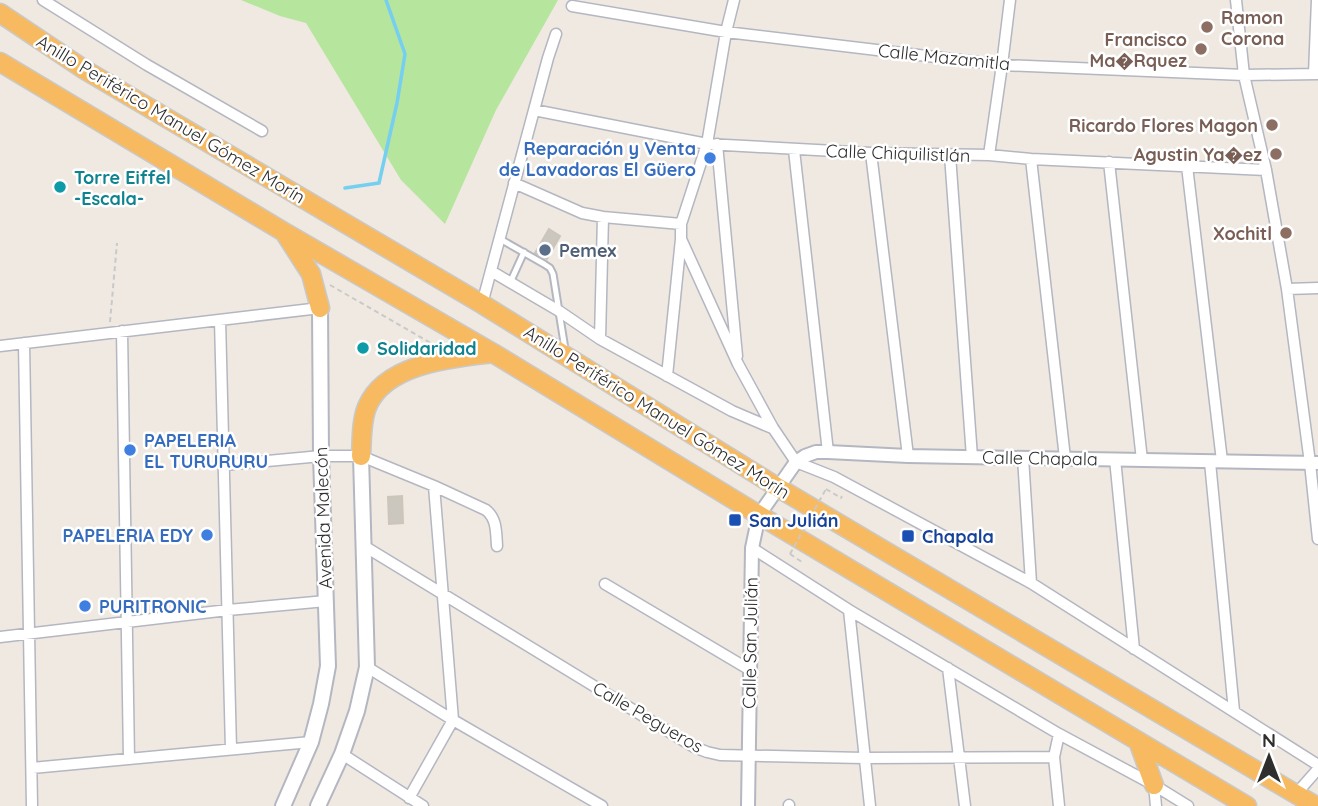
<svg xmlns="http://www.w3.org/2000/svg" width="1318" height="806" font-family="Quicksand,sans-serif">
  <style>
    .green { fill: #b6e59e }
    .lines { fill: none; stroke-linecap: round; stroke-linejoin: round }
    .stream { stroke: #75cff0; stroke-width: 3.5 }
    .building { fill: #cbc7bf; stroke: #cbc5ba; stroke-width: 2 }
    .service-casing { stroke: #b4b7c1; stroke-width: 9 }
    .minor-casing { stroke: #b4b7c1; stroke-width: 13 }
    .tertiary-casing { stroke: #b4b7c1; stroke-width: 16 }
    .secondary-casing { stroke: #b4b7c1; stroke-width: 18 }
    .trunk-casing { stroke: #c9c9c9; stroke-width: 21 }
    .path { stroke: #c9c9c9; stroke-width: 2; stroke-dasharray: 5 3.5; stroke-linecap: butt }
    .service { stroke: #fff; stroke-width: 5 }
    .minor { stroke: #fff; stroke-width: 10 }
    .tertiary { stroke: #fff; stroke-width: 12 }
    .secondary { stroke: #fff; stroke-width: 14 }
    .trunk { stroke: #f8ba60; stroke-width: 18 }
    .path-bridge { stroke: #c9c9c9; stroke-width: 2; stroke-dasharray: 5 3.5; stroke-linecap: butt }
    .education-dot { fill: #8d6e63; stroke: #fff; stroke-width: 2.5 }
    .shop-dot { fill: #3f7fe0; stroke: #fff; stroke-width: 2.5 }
    .culture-dot { fill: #0f9aa8; stroke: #fff; stroke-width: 2.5 }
    .service-dot { fill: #5c6f8a; stroke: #fff; stroke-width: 2.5 }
    .transit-dot { fill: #1a4fb4; stroke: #fff; stroke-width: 2.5 }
    .labels { text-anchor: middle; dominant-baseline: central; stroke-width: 5; stroke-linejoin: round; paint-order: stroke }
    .education-label { font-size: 18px; font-weight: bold; fill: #785e54; stroke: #fff; text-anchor: end }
    .street-label { font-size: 18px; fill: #2e2e2e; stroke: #fff }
    .shop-label { font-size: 18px; font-weight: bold; fill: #366cbe; stroke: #fff; text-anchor: end }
    .culture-label { font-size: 18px; font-weight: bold; fill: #0d838f; stroke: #fff; text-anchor: start }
    .service-label { font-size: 18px; font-weight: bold; fill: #4e5e75; stroke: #fff; text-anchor: start }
    .transit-label { font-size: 18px; font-weight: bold; fill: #164399; stroke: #fff; text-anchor: start }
  </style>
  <rect width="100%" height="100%" fill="#efe9e1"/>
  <!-- green -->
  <path class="green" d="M241,0H558L496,110L445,224L401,180L306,23L280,16Z"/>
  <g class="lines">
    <!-- stream -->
    <path class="stream" d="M345,188L379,183L397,103L405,54L386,0"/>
  </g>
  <!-- building -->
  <path class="building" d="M549,229L560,236L547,259L535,253Z
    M402,496L403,523L389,524L388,497Z"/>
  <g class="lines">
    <!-- service casing -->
    <g class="service-casing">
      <path id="service" d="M500,239L544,264L550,268L553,274L565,349
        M510,283L524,252"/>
    </g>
    <!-- minor casing -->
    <g class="minor-casing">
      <path id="minor" d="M43,0L147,65L262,131
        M1236,0L1244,75L1266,170L1287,289L1310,463L1318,539
        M572,6L726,32L1002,65L1244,75L1318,74
        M1314,74L1317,0
        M534,110L707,144L871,153L989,155L1031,159L1266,170
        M717,144L737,356
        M794,150L828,452
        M871,153L908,456
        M950,155L972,457
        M989,155L1002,65L1010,0
        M1031,159L1065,458
        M1109,162L1142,460
        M1187,166L1222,461
        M514,183L582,213L603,217L681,224
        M681,239L738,364L773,428L796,462L834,477L1031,583L1318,765
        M491,271L559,311L600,339L732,411L772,428
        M1287,289L1318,288
        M482,304L548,58L556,34
        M220,320L231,749
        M122,331L129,759
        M600,339L603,217
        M24,343L32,806
        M0,346L320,308
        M667,376L681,239V224L707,144L726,32L734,0
        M1023,457L1031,583
        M1115,459L1134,649
        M1210,462L1234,711
        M224,465L321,456H361L434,486L486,510C497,519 496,532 497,546
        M364,546L694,747L707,752L720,755L864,758L1054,757
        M752,548L849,610L1059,734L1154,785L1188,806
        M605,584L750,670
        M849,610L870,806
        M0,637L228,610L326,601
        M367,667L453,720L602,806
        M948,668L965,806
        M342,754L423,806
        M32,768L311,742
        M1154,785L1156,806
        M1296,794L1318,769
        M409,798L453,720L434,486
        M789,806V805
        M1059,806L1054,757L1059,734"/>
    </g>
    <!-- tertiary casing -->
    <g class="tertiary-casing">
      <path id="tertiary" d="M748,806L752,548L759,515L796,462L805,456L816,452H828L908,456L1318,463"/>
    </g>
    <!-- secondary casing -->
    <g class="secondary-casing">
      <path id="secondary" d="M283,806L311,742L321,704L328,666L321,456L320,308
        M318,806L342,754L357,711L367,667L361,456"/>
    </g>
    <!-- trunk casing -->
    <g class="trunk-casing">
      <path id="trunk" d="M0,13L85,70L482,304L777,487L1316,806
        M0,62L284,232L493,353L759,515L1247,806
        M286,235L311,274L320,308
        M361,456C362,440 361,422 367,407C385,363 453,358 493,353
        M1138,741L1154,785"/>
    </g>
    <!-- path -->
    <path class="path" d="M330,285L434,345
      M110,322L117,243
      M826,489L841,498L842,496
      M790,554L802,562L801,564"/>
    <!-- service -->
    <use href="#service" class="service"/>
    <!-- minor -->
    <use href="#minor" class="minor"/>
    <!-- tertiary -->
    <use href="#tertiary" class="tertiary"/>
    <!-- secondary -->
    <use href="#secondary" class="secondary"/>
    <!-- trunk -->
    <use href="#trunk" class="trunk"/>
    <!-- path-bridge -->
    <path class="path-bridge" d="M790,554L826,489"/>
  </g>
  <!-- markers -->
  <g class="education-dot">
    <circle cx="1207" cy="27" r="7"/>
    <circle cx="1201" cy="49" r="7"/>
    <circle cx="1272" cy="125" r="7"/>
    <circle cx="1276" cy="154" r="7"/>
    <circle cx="1286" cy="233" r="7"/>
  </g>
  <g class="shop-dot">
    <circle cx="710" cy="158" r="7"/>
    <circle cx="130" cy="450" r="7"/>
    <circle cx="207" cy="535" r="7"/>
    <circle cx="85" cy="606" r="7"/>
  </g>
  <g class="culture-dot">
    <circle cx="60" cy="187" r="7"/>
    <circle cx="363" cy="348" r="7"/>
  </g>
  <circle class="service-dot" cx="545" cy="250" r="7"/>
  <g class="transit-dot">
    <rect x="728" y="513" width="14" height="14" rx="3.5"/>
    <rect x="901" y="529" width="14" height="14" rx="3.5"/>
  </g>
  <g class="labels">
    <!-- education labels -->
    <g class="education-label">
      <text x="1221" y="17" text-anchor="start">Ramon<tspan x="1221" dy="21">Corona</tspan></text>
      <text x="1187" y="39">Francisco<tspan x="1187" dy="21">Ma�Rquez</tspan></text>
      <text x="1258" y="125">Ricardo Flores Magon</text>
      <text x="1262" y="154">Agustin Ya�ez</text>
      <text x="1272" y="233">Xochitl</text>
    </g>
    <!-- street labels -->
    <g class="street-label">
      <text transform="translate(944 57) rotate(6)">Calle Mazamitla</text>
      <text transform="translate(171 119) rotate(31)">Anillo Periférico Manuel Gómez Morín</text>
      <text transform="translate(898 153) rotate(2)">Calle Chiquilistlán</text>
      <text transform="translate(657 412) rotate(32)">Anillo Periférico Manuel Gómez Morín</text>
      <text transform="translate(1040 458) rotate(1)">Calle Chapala</text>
      <text transform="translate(323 518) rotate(-92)">Avenida Malecón</text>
      <text transform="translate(750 643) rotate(-89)">Calle San Julián</text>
      <text transform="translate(648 717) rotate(30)">Calle Pegueros</text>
    </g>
    <!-- shop labels -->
    <g class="shop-label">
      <text x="696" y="148">Reparación y Venta<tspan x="696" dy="21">de Lavadoras El Güero</tspan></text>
      <text x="144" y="440" text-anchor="start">PAPELERIA<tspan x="144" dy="21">EL TURURURU</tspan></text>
      <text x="193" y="535">PAPELERIA EDY</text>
      <text x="99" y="606" text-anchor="start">PURITRONIC</text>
    </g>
    <!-- culture labels -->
    <g class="culture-label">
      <text x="74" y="177">Torre Eiffel<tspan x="74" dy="21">-Escala-</tspan></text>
      <text x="377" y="348">Solidaridad</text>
    </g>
    <!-- service labels -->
    <g class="service-label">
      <text x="559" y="250">Pemex</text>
    </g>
    <!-- transit labels -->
    <g class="transit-label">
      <text x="749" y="520">San Julián</text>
      <text x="922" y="536">Chapala</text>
    </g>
  </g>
  <!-- north arrow -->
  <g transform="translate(1269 757)" stroke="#ffffff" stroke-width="5" paint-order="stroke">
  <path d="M0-5L12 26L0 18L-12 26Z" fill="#2e2e2e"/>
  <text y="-10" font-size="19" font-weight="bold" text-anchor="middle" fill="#2e2e2e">N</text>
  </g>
</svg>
